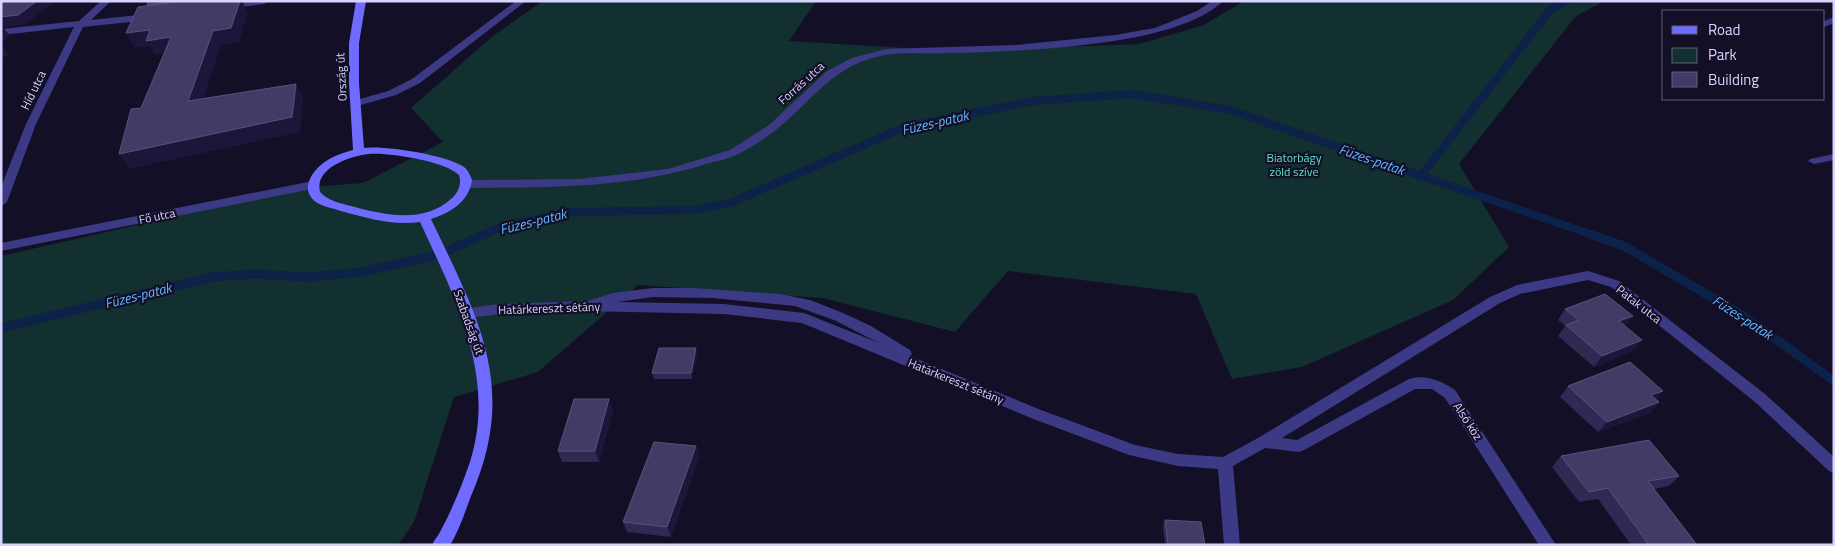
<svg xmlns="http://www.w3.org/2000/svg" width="1835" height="546" font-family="'Titillium Web',sans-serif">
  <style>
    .green { fill: #12302f }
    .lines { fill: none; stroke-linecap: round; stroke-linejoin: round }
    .stream-far1 { stroke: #0c2248; stroke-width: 8 }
    .stream { stroke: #0c2248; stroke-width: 9 }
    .minor { fill: #3d3a85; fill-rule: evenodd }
    .tertiary { fill: #3d3a85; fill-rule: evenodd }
    .secondary { fill: #6f6bff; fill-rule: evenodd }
    .wall { fill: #312854 }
    .shaded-wall { fill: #1d163a }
    .building { fill: #433a66; stroke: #5a527e }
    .labels { text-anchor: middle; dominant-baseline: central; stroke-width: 4.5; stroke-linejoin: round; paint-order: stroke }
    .street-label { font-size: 12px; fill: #d9d4ff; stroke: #130f26 }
    .park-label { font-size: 12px; fill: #5fe0c0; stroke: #130f26 }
    .water-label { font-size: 14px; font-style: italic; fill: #62b6ff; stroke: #130f26 }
  </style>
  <rect width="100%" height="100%" fill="#130f26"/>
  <!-- green -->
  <path class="green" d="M543,1H816L789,41L955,51L1139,44L1204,25L1244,1H1605L1576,16L1459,164L1509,247L1453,300L1302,367L1232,379L1196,294L1008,271L955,332L823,298L638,285L538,372L454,397L414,522L398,545H1V256L299,188L363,183L443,142L411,108L494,35Z"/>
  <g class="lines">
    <!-- stream-far1 -->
    <path class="stream-far1" d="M1420,177L1551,9L1567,1
      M483,235L506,225L571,212L693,210L730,203L905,127L1033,101L1132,94L1230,110L1593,235"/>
    <!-- stream -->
    <path class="stream" d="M1589,234L1624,246L1742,315L1834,381
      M1,328L213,277L254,274L307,277L362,272L441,254L485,234"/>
    <!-- minor -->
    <path class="minor" d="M101,1H111L91,20L148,14L153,17L148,20L83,27L36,124L7,202L1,206V187L26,124L74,27L1,35V29L79,21Z
      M242,1H268L264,4L227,9L222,6L227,3Z
      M516,1H526L420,83L396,95L357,106L352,103L353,101L388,91L412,79Z
      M1212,1H1223C1175,48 1017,51 950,53C929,54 906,52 885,55C834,64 815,98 777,129C766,138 753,146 740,153C730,159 717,161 706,164C627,189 548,187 466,188L460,184L466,180L579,179L668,169L730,150L769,125L827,71L852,58L886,49L1015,45L1115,35L1155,28L1197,11Z
      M1834,17V23L1824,27V21Z
      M1834,154V160L1814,164L1808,161L1810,159Z
      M1588,271L1619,281L1765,394L1834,457V473L1829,471L1755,402L1611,287L1588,280L1520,294L1500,303L1282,438L1297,440L1409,379C1426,374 1441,381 1455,390L1556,545H1539L1445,398L1432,389H1415L1304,450L1299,452L1265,448L1233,466L1240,545H1224L1218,469L1178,466L1129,455L1031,418L802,323L724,314L582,311L500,314L468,318L463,316L461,313L463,310L468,308L500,304L588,301L613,293L653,288H693L780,294L810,300L843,313L871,326L910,350L912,354L910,356L1041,410L1135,445L1178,454L1223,457L1258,438L1490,297L1517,285ZM653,297L713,298L795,306L834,320L879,343L804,313L724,304L617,302Z"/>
    <!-- tertiary -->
    <path class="tertiary" d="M313,181L319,185L317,188L1,251V243Z"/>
    <!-- secondary -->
    <path class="secondary" d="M356,1H366L359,43V83L364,148C384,145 447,155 464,167C468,170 470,175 472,180C469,202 450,213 431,219C478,318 519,387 471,496C465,512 459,531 450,545H432C434,540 438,536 440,532C452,510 462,485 470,462C497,376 455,298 420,222C393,226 367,218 341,211C333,208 323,207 316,202C306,195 306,185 312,175C321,161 337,154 353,150L349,83V43ZM369,154C388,152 445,161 459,175C462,185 458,193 451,199C423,224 384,215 351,206C340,203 328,201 320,192C314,168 350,156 369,154Z"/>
  </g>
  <!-- wall -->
  <path class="wall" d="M1565,309L1625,326L1633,351L1594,367L1558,336L1565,326L1558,320Z
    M697,354L692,379H654L652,373Z
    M1568,386L1663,391L1656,399L1659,402L1650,413L1598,432L1560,397Z
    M613,410L599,462H562L558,451Z
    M696,446L699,457L671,537L627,532L623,522Z
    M1561,456L1679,476L1669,486L1654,489L1697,545H1631L1598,499L1579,502L1552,467Z
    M1165,520L1205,545H1165L1163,526Z"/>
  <!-- shaded-wall -->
  <path class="shaded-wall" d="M37,1H51L52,4L24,25L3,27L10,36L1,43V17Z
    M240,1H242L248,13L239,42L221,45L198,115L188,101L213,31Z
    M150,30L171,37L180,51L155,55L149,46L135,48L126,33Z
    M1,44L8,54L1,60Z
    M296,84L303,99L300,132L130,169L119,154Z
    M1633,316L1624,327L1619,321Z
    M1642,340L1633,351L1594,367L1602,356Z
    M696,348L697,354L692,379L691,373Z
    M1663,391L1653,402L1651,395Z
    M609,399L613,410L599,462L595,451Z
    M1659,402L1650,413L1598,432L1607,422Z
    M696,446L699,457L671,537L667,527Z"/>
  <!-- building -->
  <path class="building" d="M1,1H37L18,15L1,17Z
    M149,1H181L147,5Z
    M181,1H240L231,28L213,31L188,101L296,84L292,117L119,154L131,109L141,108L171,37L146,41L150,30L126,33L138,7Z
    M1605,294L1633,316L1619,321L1642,340L1602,356L1566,325L1579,320L1565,309Z
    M659,348H696L691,373H652Z
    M1630,362L1663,391L1651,395L1659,402L1607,422L1568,386Z
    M574,399H609L595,451H558Z
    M1649,440L1679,476L1648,481L1697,545H1649L1608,488L1589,492L1561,456Z
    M654,442L696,446L667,527L623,522Z
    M1165,520L1201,522L1205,545H1168Z"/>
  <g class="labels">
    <!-- street labels -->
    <g class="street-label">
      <text transform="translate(341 77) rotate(-93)">Ország út</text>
      <text transform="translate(801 83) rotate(-42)">Forrás utca</text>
      <text transform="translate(33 90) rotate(-64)">Híd utca</text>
      <text transform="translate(157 216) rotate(-11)">Fő utca</text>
      <text transform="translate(1639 304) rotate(38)">Patak utca</text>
      <text transform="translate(549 308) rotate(-2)">Határkereszt sétány</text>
      <text transform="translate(469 322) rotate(70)">Szabadság út</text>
      <text transform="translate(956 381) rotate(22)">Határkereszt sétány</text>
      <text transform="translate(1468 421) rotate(57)">Alsó köz</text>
    </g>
    <!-- park labels -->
    <g class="park-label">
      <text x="1294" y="157">Biatorbágy<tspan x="1294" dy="14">zöld szíve</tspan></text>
    </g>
    <!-- water labels -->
    <g class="water-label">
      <text transform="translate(935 122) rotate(-13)">Füzes-patak</text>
      <text transform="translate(1372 159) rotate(19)">Füzes-patak</text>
      <text transform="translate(533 221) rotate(-14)">Füzes-patak</text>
      <text transform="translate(138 295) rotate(-14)">Füzes-patak</text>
      <text transform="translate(1743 317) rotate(33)">Füzes-patak</text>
    </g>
  </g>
  <!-- border -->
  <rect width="1835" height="546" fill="none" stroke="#d9d4ff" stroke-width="5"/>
  <!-- legend -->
  <rect x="1662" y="10" width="162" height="90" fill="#130f26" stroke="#625e7d"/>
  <rect x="1672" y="26" width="25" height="8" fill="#6f6bff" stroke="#625e7d"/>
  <text x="1708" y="35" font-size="15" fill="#d9d4ff">Road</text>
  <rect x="1672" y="48" width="25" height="15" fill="#12302f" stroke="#625e7d"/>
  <text x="1708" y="60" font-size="15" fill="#d9d4ff">Park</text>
  <rect x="1672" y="72" width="25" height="15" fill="#433a66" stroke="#625e7d"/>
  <text x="1708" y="85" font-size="15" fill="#d9d4ff">Building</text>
</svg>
